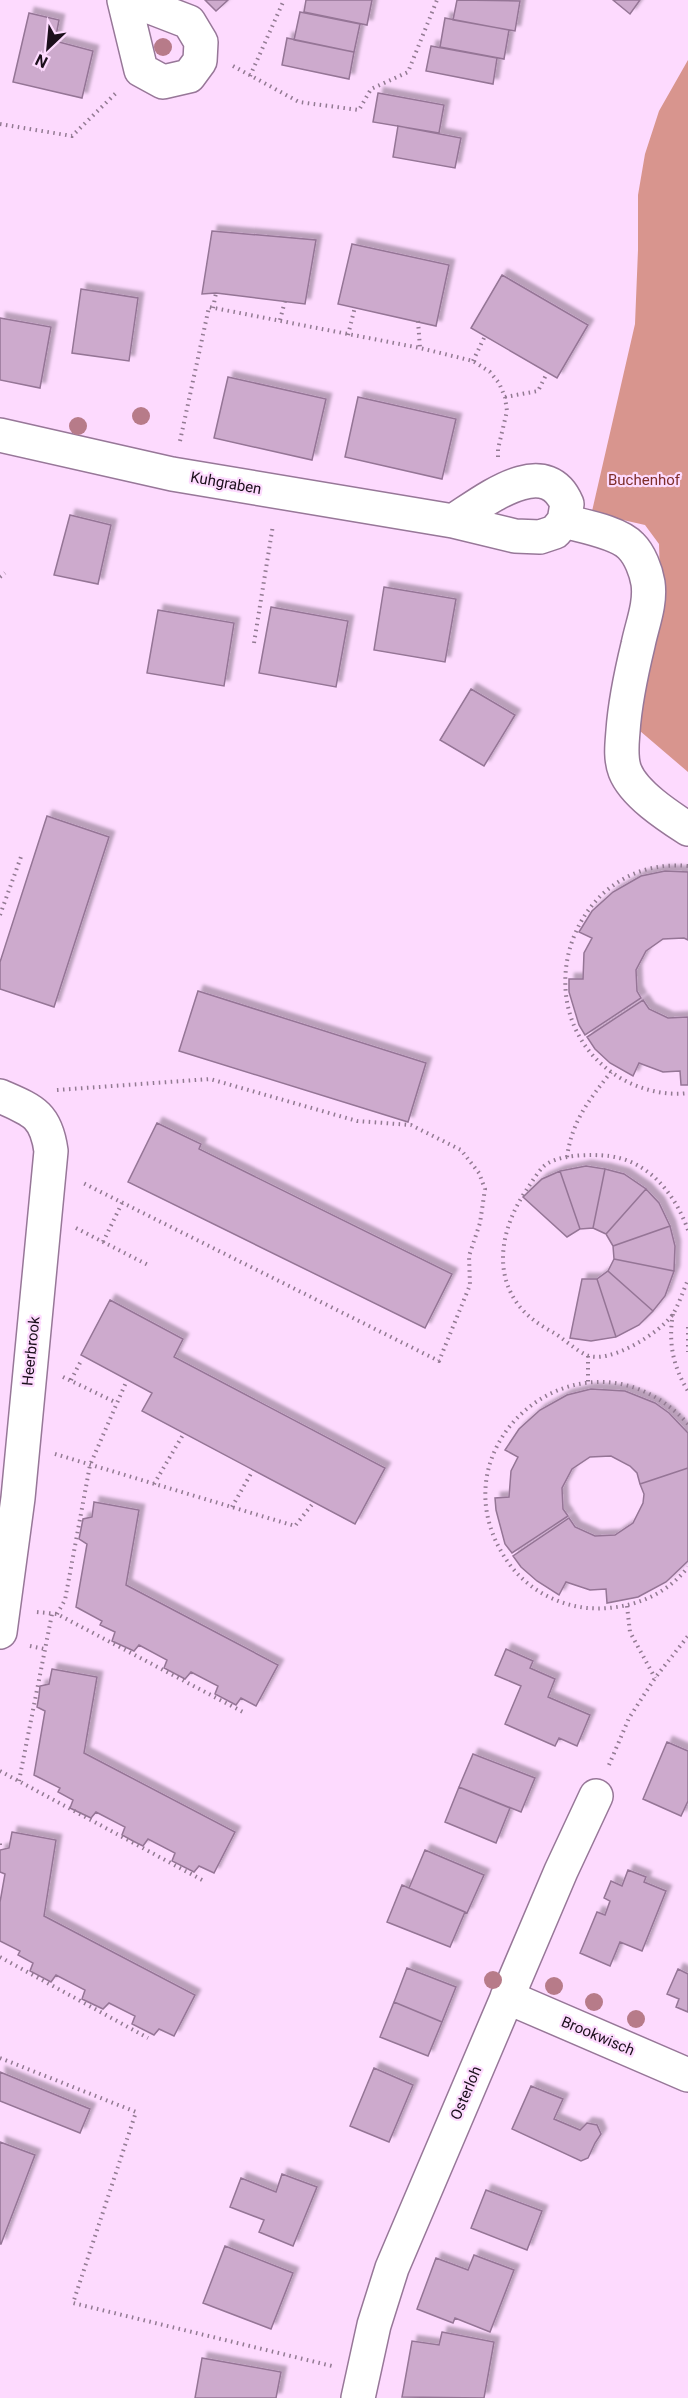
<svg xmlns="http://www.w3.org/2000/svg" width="688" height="2398" font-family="Roboto,sans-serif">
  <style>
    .forest { fill: #d8958e }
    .building { fill: #cdaacd; stroke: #957596; stroke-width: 1.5; filter: url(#shadow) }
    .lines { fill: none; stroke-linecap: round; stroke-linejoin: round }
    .minor-casing { stroke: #977798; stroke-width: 36 }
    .path { stroke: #927a92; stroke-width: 4; stroke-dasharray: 1.5 4.5; stroke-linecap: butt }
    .minor { stroke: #fff; stroke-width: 33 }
    .tree { fill: #b77b89 }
    .labels { text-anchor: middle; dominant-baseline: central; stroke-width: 4.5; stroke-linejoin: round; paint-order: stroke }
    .park-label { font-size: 15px; fill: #7e2e2a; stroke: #fddafe }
    .street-label { font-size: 15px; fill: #1b0f1b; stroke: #fddafe }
  </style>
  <defs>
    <filter id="shadow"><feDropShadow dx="5.5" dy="-5.5" stdDeviation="1.5" flood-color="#0004"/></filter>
  </defs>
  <rect width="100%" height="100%" fill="#fddafe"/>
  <!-- forest -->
  <path class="forest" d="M688,60V772L633,725L660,578L659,544L645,525L623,520H590L635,324L638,250V195L645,154L659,111Z"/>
  <!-- building -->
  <path class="building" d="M205,0H228L216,11Z
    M306,0H372L367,25L304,12Z
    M457,0L520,1L515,31L453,20Z
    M613,0H640L630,14Z
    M300,12L360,24L354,52L294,40Z
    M29,13L59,20L55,41L93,51L82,98L13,82Z
    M445,18L509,30L504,59L440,47Z
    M287,38L354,52L349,79L282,65Z
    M431,46L497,58L493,84L426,71Z
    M378,93L444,105L439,133L373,122Z
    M398,126L461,138L455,168L393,157Z
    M212,231L316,240L305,304L216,293L202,294Z
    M352,244L449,265L436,326L338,304Z
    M502,275L588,325L557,378L471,328Z
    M81,289L138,298L129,361L72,353Z
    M0,318L51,327L40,388L0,380Z
    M228,377L326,399L312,460L214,438Z
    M358,397L456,419L442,479L345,457Z
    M70,515L111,525L98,584L54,575Z
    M384,587L456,599L445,662L374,650Z
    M271,607L348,621L336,687L259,673Z
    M158,610L234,623L224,686L147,673Z
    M471,689L515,715L484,766L440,740Z
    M47,816L109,837L54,1007L0,989V962Z
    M665,871L688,872V940L684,938L663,939L646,951L636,970L637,991L641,998L585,1035L579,1025L569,992V979H583L584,953L592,938L579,932L592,911L613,892L641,876Z
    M198,991L426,1063L408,1122L179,1051Z
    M643,1000L649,1009L668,1018L688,1017V1085H681L680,1071L663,1072L639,1063L633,1076L610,1063L595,1049L587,1037Z
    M157,1123L201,1144L199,1149L452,1274L425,1328L128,1182Z
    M586,1166L605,1169L593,1228L580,1229L560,1171Z
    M605,1169L624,1174L646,1189L606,1234L593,1228Z
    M560,1171L580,1229L567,1237L523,1197L542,1179Z
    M646,1189L659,1203L670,1226L613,1246L606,1234Z
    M670,1226L675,1246L674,1271L614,1259L613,1246Z
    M614,1259L674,1271L665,1296L653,1311L608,1271Z
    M608,1271L653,1311L639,1325L616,1337L597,1279Z
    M582,1279H597L616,1337L591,1341L570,1338Z
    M110,1300L183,1339L174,1357L385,1468L355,1524L142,1411L152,1393L81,1355Z
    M591,1389L625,1391L655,1403L669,1413L688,1433V1468L640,1484L637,1473L630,1466L611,1456L590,1457L572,1469L562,1488L563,1509L568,1516L512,1553L505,1544L496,1510L495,1498L509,1497L511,1471L518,1457L505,1450L519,1429L540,1410L567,1395Z
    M688,1468V1561L666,1582L638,1597L607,1603L606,1589L590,1590L566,1582L559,1595L537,1581L521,1567L513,1556L569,1518L575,1527L595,1536L615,1535L633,1523L643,1503L644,1494L640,1484Z
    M94,1502L139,1510L126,1585L278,1665L256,1706L241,1698L236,1705L215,1694L218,1686L191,1672L185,1679L164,1668L167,1660L139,1645L134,1651L112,1641L115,1632L100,1625L102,1621L76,1607L87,1544L79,1539L83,1519L92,1517Z
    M506,1649L533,1661L530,1668L555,1679L548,1697L590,1715L577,1746L559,1738L555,1746L505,1724L521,1686L495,1675Z
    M52,1669L97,1677L84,1753L235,1832L214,1873L199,1866L194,1872L172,1861L175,1853L148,1839L143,1846L133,1841L122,1835L125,1827L96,1812L91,1818L70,1808L73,1800L58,1792L60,1788L34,1775L45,1711L37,1707L39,1696L40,1686L49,1684Z
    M667,1742L688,1751V1801L681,1816L643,1799Z
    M473,1754L535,1778L521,1812L459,1787Z
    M459,1787L510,1808L496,1843L445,1822Z
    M12,1832L56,1840L44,1916L195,1995L174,2036L159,2029L154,2035L132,2024L135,2016L109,2003L103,2009L82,1999L85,1990L56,1975L51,1982L30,1971L33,1963L18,1955L20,1951L0,1941V1902L5,1874L0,1872V1850L9,1848Z
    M425,1850L484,1875L467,1913L409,1888Z
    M628,1870L646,1877L644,1882L666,1891L642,1951L620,1942L610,1966L580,1953L597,1912L605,1915L610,1901L604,1898L611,1881L622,1886Z
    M402,1885L465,1912L450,1947L387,1922Z
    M407,1968L456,1987L442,2022L394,2002Z
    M678,1969L688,1974V2012L676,2007L679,1999L667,1994Z
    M394,2002L442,2022L428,2056L380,2037Z
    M374,2068L413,2085L389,2142L350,2126Z
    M0,2072L90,2109L80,2133L0,2101Z
    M531,2086L563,2099L554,2119L580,2130L587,2123L597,2125L601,2134L595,2143L588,2158L581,2161L512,2129Z
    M0,2142L35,2155L1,2244H0Z
    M282,2174L317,2187L293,2246L259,2232L264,2220L230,2207L241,2178L276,2192Z
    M486,2190L542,2211L527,2250L471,2228Z
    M225,2246L293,2273L271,2329L203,2303Z
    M474,2255L514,2270L490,2332L455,2318L453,2323L417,2309L436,2258L468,2270Z
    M442,2332L494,2342L484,2398L402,2397L412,2341L439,2345Z
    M202,2358L281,2372L276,2398H195Z"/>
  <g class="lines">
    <!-- minor casing -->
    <g class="minor-casing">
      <path id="minor" d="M124,0L141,70L163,82L189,76L200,61L201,42L189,22L132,0
        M0,435L172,474L453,521L515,536L540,537L555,532L564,521L567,504C545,451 482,503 453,521
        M564,521C582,526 618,532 631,546C640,555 646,571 648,583C651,604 642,625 638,645C631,674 625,702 623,731C622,744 620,758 625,771C634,794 668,816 688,829
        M0,1096C32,1110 46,1114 51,1151L18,1498L0,1632
        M507,1997L688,2075
        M358,2398L374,2325L392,2268L561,1871L596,1796"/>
    </g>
    <!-- path -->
    <path class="path" d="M233,66L299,102L359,110L371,89L408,72L437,0
      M250,76L284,0
      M0,124L72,136L116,93
      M213,308L216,293
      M280,320L285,301
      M418,321L420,348
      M348,335L355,307
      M473,361L484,338
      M505,397L538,391L546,375
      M180,441L209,307L420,348L473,361L490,372L499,383L505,397L507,411L498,449V457
      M0,577L5,573
      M254,643L273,525
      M688,866C567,855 518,1019 622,1079C642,1090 666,1096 688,1093
      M0,915L22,854
      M57,1090L210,1079L357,1121L411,1125L461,1150L479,1173L485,1189L480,1223L469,1256L470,1285L439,1361L81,1182
      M567,1157C572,1121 589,1100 611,1072
      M76,1228L148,1265
      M688,1230C675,1194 649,1161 609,1156C592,1154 556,1154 543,1167C537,1173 532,1182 527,1189C503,1224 491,1271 520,1307C530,1319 543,1327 556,1334C566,1341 576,1350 586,1355C609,1365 660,1333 673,1314C679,1304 683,1291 688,1280
      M103,1242L122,1203
      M673,1314C668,1342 673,1367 688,1391
      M688,1327V1352
      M588,1356V1382
      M63,1377L117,1403
      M71,1380L82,1359
      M688,1424C586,1312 423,1446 510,1565C528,1589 557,1605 587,1608C625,1611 664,1598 688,1567
      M55,1454L295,1526L314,1502
      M154,1484L184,1433
      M232,1507L253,1470
      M627,1606L630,1632L655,1678
      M37,1612L57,1614L243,1712
      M57,1614L65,1600L90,1465L127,1380
      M30,1646L45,1649
      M609,1765L629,1718L655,1678L688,1636
      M0,1771L204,1881
      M19,1781L52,1614
      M0,1845V1843
      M0,1957L148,2038
      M0,2058L136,2112L73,2303L332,2366"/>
    <!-- minor -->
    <use href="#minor" class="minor"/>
  </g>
  <!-- trees -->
  <g class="tree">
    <circle cx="163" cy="47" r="9"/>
    <circle cx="141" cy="416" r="9"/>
    <circle cx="78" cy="426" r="9"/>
    <circle cx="493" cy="1980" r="9"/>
    <circle cx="554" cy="1986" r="9"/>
    <circle cx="594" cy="2002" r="9"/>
    <circle cx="636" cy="2019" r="9"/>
  </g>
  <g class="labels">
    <!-- park labels -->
    <g class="park-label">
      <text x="644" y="480">Buchenhof</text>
    </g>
    <!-- street labels -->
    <g class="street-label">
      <text transform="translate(226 483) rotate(10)">Kuhgraben</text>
      <text transform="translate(31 1351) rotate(-84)">Heerbrook</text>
      <text transform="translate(598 2036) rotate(23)">Brookwisch</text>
      <text transform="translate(466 2093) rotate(-67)">Osterloh</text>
    </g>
  </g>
  <!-- north arrow -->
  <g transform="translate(48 48) rotate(206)" stroke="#fddafe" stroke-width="4.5" paint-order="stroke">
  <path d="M0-4.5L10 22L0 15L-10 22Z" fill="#1b0f1b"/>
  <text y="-9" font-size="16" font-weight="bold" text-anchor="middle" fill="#1b0f1b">N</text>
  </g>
</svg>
